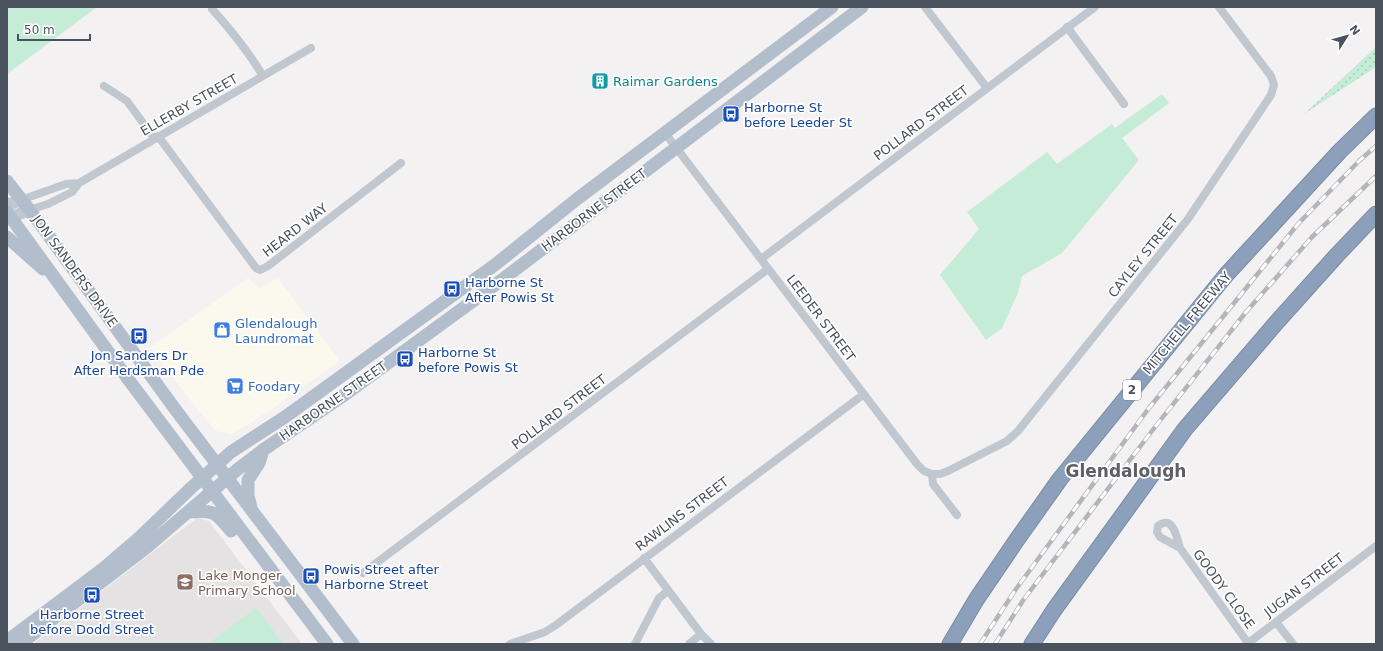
<svg xmlns="http://www.w3.org/2000/svg" width="1383" height="651" font-family="'DejaVu Sans',sans-serif">
  <style>
    .commercial { fill: #fbf8ed }
    .education { fill: #e4e2e2 }
    .grass { fill: url(#grass-dots) }
    .park { fill: #c4ecd7 }
    .lines { fill: none; stroke-linecap: round; stroke-linejoin: round }
    .highway-casing { stroke: #788ba7; stroke-width: 17 }
    .street { stroke: #c0c7ce; stroke-width: 8 }
    .secondary { stroke: #c0c8d2; stroke-width: 12 }
    .primary { stroke: #b3becd; stroke-width: 13 }
    .highway { stroke: #8da0bb; stroke-width: 15 }
    .rail-casing { stroke: #b3b5ba; stroke-width: 4.5 }
    .rail { stroke: #fff; stroke-width: 3; stroke-dasharray: 9; stroke-linecap: butt }
    .labels { text-anchor: middle; dominant-baseline: central; stroke-width: 3.5; stroke-linejoin: round; paint-order: stroke }
    .shield { fill: #fff; stroke: #80868e; stroke-width: 1 }
    .shield-label { font-size: 12px; font-weight: bold; fill: #4a525d }
    .culture-label { font-size: 13px; fill: #0d838f; stroke: #fff; text-anchor: start }
    .street-label { font-size: 13px; fill: #4a525d; stroke: #fff }
    .transit-label { font-size: 13px; fill: #164399; stroke: #fff; text-anchor: start }
    .shop-label { font-size: 13px; fill: #366cbe; stroke: #fff; text-anchor: start }
    .education-label { font-size: 13px; fill: #785e54; stroke: #fff; text-anchor: start }
    .district-label { font-size: 17px; font-weight: bold; fill: #5e6065; stroke: #fff }
  </style>
  <defs>
    <pattern id="grass-dots" width="8" height="8" patternUnits="userSpaceOnUse"><rect width="8" height="8" fill="#c4ecd7"/><path d="M2 2h.1M6 6h.1" fill="none" stroke="#acb" stroke-width="1.8" stroke-linecap="round"/></pattern>
  </defs>
  <rect width="100%" height="100%" fill="#f3f1f1"/>
  <!-- commercial -->
  <path class="commercial" d="M248,278L259,289L278,278L340,361L272,409L233,434L216,431L193,404L150,347Z"/>
  <!-- education -->
  <path class="education" d="M197,518L209,521L302,644H33Z"/>
  <!-- grass -->
  <path class="grass" d="M1376,47V67L1304,114Z"/>
  <!-- park -->
  <path class="park" d="M7,7H97L7,74Z
    M1162,94L1169,103L1122,138L1139,160L1062,253L1022,276L1018,293L1002,328L986,340L940,275L979,229L967,212L1047,152L1057,164L1112,124L1115,128Z
    M256,608L283,644H208Z"/>
  <g class="lines">
    <!-- highway casing -->
    <g class="highway-casing">
      <path id="highway" d="M950,644L976,600L1016,541L1060,479L1226,275L1340,151L1376,116
        M1032,644L1054,610L1185,429L1276,323L1337,255L1376,214"/>
    </g>
    <!-- street -->
    <path class="street" d="M925,7L987,88
      M212,9C231,30 248,51 263,76
      M1067,27L1124,104
      M104,86L127,101L154,138
      M665,133L917,464L924,471L932,474L933,484L957,515
      M158,136L256,268L260,270L268,266L401,163
      M21,200L66,184L79,183
      M29,210L48,204L72,192L79,183L311,48
      M761,259L1095,7
      M932,474H940L948,471L1007,441L1018,431L1188,219L1271,95L1274,85L1271,76L1219,7
      M1180,548C1177,538 1173,514 1158,526L1157,532L1160,537L1180,548L1248,643
      M644,558L701,634L711,644
      M363,573L768,269
      M1276,622L1293,644
      M510,644L545,632L556,625L864,394
      M635,644L659,598L668,591
      M689,644L701,634
      M1247,644L1376,546"/>
    <!-- secondary -->
    <path class="secondary" d="M7,205L21,200
      M7,219L29,210"/>
    <!-- primary -->
    <path class="primary" d="M7,181L38,221L175,409L353,644
      M7,212L128,379L327,644
      M7,237L43,269
      M251,507L248,496V480L259,463L263,450
      M188,512C214,510 215,511 231,531
      M7,641L104,568L139,538L191,488L231,452L285,417L496,264L577,199L832,7
      M20,644L147,547L238,469L263,450L347,393L503,279L862,7"/>
    <!-- highway -->
    <use href="#highway" class="highway"/>
    <!-- rail casing -->
    <g class="rail-casing">
      <path id="rail" d="M980,644L1016,589L1149,408L1298,224L1359,161L1376,146
        M995,644L1024,599L1155,427L1246,312L1312,237L1376,176"/>
    </g>
    <!-- rail -->
    <use href="#rail" class="rail"/>
  </g>
  <!-- icons -->
  <defs>
    <g id="building-square" transform="scale(0.9)"><rect x="-9" y="-9" width="18" height="18" rx="4" fill="#0f9aa8" stroke="#fff"/><path d="M-4-6H4V6H1V3H-1V6H-4ZM-2.5-4.3h1.7v1.8h-1.7ZM.8-4.3h1.7v1.8H.8ZM-2.5-1h1.7V.8h-1.7ZM.8-1h1.7V.8H.8Z" fill="#fff"/></g>
    <g id="bus-square" transform="scale(0.9)"><rect x="-9" y="-9" width="18" height="18" rx="4" fill="#1a4fb4" stroke="#fff"/><path d="M-5-6H5V4H4V6H2V4H-2V6H-4V4H-5ZM-3.5-4V0h7V-4ZM-3.5 1.2v1.5H-2V1.2ZM2 1.2v1.5H3.5V1.2Z" fill="#fff"/></g>
    <g id="shop-square" transform="scale(0.9)"><rect x="-9" y="-9" width="18" height="18" rx="4" fill="#3f7fe0" stroke="#fff"/><path d="M-5-2.5h2.3a2.7 3.5 0 0 1 5.4 0H5L5.5 6h-11ZM-1.5-2.5h3a1.5 2.3 0 0 0-3 0Z" fill="#fff"/></g>
    <g id="supermarket-square" transform="scale(0.9)"><rect x="-9" y="-9" width="18" height="18" rx="4" fill="#3f7fe0" stroke="#fff"/><path d="M-6-5.5h2.5l.6 2H6L4.5 2H-2.5L-4.4-4H-6ZM-1.5 3.2a1.3 1.3 0 1 0 .1 0ZM3 3.2a1.3 1.3 0 1 0 .1 0Z" fill="#fff"/></g>
    <g id="school-square" transform="scale(0.9)"><rect x="-9" y="-9" width="18" height="18" rx="4" fill="#8d6e63" stroke="#fff"/><path d="M0-5L7-2L0 1L-7-2ZM-4 1L0 2.5L4 1V4Q0 6-4 4Z" fill="#fff"/></g>
  </defs>
  <g fill-rule="evenodd">
    <use href="#building-square" x="600" y="81"/>
    <use href="#bus-square" x="731" y="114"/>
    <use href="#bus-square" x="452" y="289"/>
    <use href="#shop-square" x="222" y="330"/>
    <use href="#bus-square" x="139" y="336"/>
    <use href="#bus-square" x="405" y="359"/>
    <use href="#supermarket-square" x="235" y="386"/>
    <use href="#bus-square" x="311" y="576"/>
    <use href="#school-square" x="185" y="582"/>
    <use href="#bus-square" x="92" y="595"/>
  </g>
  <g class="labels">
    <!-- shield labels -->
    <rect class="shield" x="1123" y="380" width="18" height="20" rx="3"/>
    <g class="shield-label">
      <text x="1132" y="390">2</text>
    </g>
    <!-- culture labels -->
    <g class="culture-label">
      <text x="613" y="81">Raimar Gardens</text>
    </g>
    <!-- street labels -->
    <g class="street-label">
      <text transform="translate(189 105) rotate(-30)">ELLERBY STREET</text>
      <text transform="translate(921 123) rotate(-37)">POLLARD STREET</text>
      <text transform="translate(594 210) rotate(-37)">HARBORNE STREET</text>
      <text transform="translate(295 230) rotate(-38)">HEARD WAY</text>
      <text transform="translate(1143 256) rotate(-51)">CAYLEY STREET</text>
      <text transform="translate(75 271) rotate(54)">JON SANDERS DRIVE</text>
      <text transform="translate(821 318) rotate(53)">LEEDER STREET</text>
      <text transform="translate(1187 323) rotate(-50)">MITCHELL FREEWAY</text>
      <text transform="translate(333 401) rotate(-35)">HARBORNE STREET</text>
      <text transform="translate(559 412) rotate(-37)">POLLARD STREET</text>
      <text transform="translate(682 514) rotate(-37)">RAWLINS STREET</text>
      <text transform="translate(1304 585) rotate(-37)">JUGAN STREET</text>
      <text transform="translate(1224 589) rotate(54)">GOODY CLOSE</text>
    </g>
    <!-- transit labels -->
    <g class="transit-label">
      <text x="744" y="107">Harborne St<tspan x="744" dy="15">before Leeder St</tspan></text>
      <text x="465" y="282">Harborne St<tspan x="465" dy="15">After Powis St</tspan></text>
      <text x="418" y="352">Harborne St<tspan x="418" dy="15">before Powis St</tspan></text>
      <text x="139" y="355" text-anchor="middle">Jon Sanders Dr<tspan x="139" dy="15">After Herdsman Pde</tspan></text>
      <text x="324" y="569">Powis Street after<tspan x="324" dy="15">Harborne Street</tspan></text>
      <text x="92" y="614" text-anchor="middle">Harborne Street<tspan x="92" dy="15">before Dodd Street</tspan></text>
    </g>
    <!-- shop labels -->
    <g class="shop-label">
      <text x="235" y="323">Glendalough<tspan x="235" dy="15">Laundromat</tspan></text>
      <text x="248" y="386">Foodary</text>
    </g>
    <!-- education labels -->
    <g class="education-label">
      <text x="198" y="575">Lake Monger<tspan x="198" dy="15">Primary School</tspan></text>
    </g>
    <!-- district labels -->
    <g class="district-label">
      <text x="1126" y="471">Glendalough</text>
    </g>
  </g>
  <!-- border -->
  <rect width="1383" height="651" fill="none" stroke="#4a525d" stroke-width="16"/>
  <!-- north arrow -->
  <g transform="translate(1347 36) rotate(53)" stroke="#ffffff" stroke-width="3" paint-order="stroke">
  <path d="M0-3L7 15L0 10L-7 15Z" fill="#4a525d"/>
  <text y="-6" font-size="11" font-weight="bold" text-anchor="middle" fill="#4a525d">N</text>
  </g>
  <!-- scale -->
  <path d="M18 34v6h72v-6" fill="none" stroke="#4a525d" stroke-width="2"/>
  <text x="24" y="34" font-size="12" fill="#4a525d" stroke="#ffffff" stroke-width="3" paint-order="stroke">50 m</text>
</svg>
